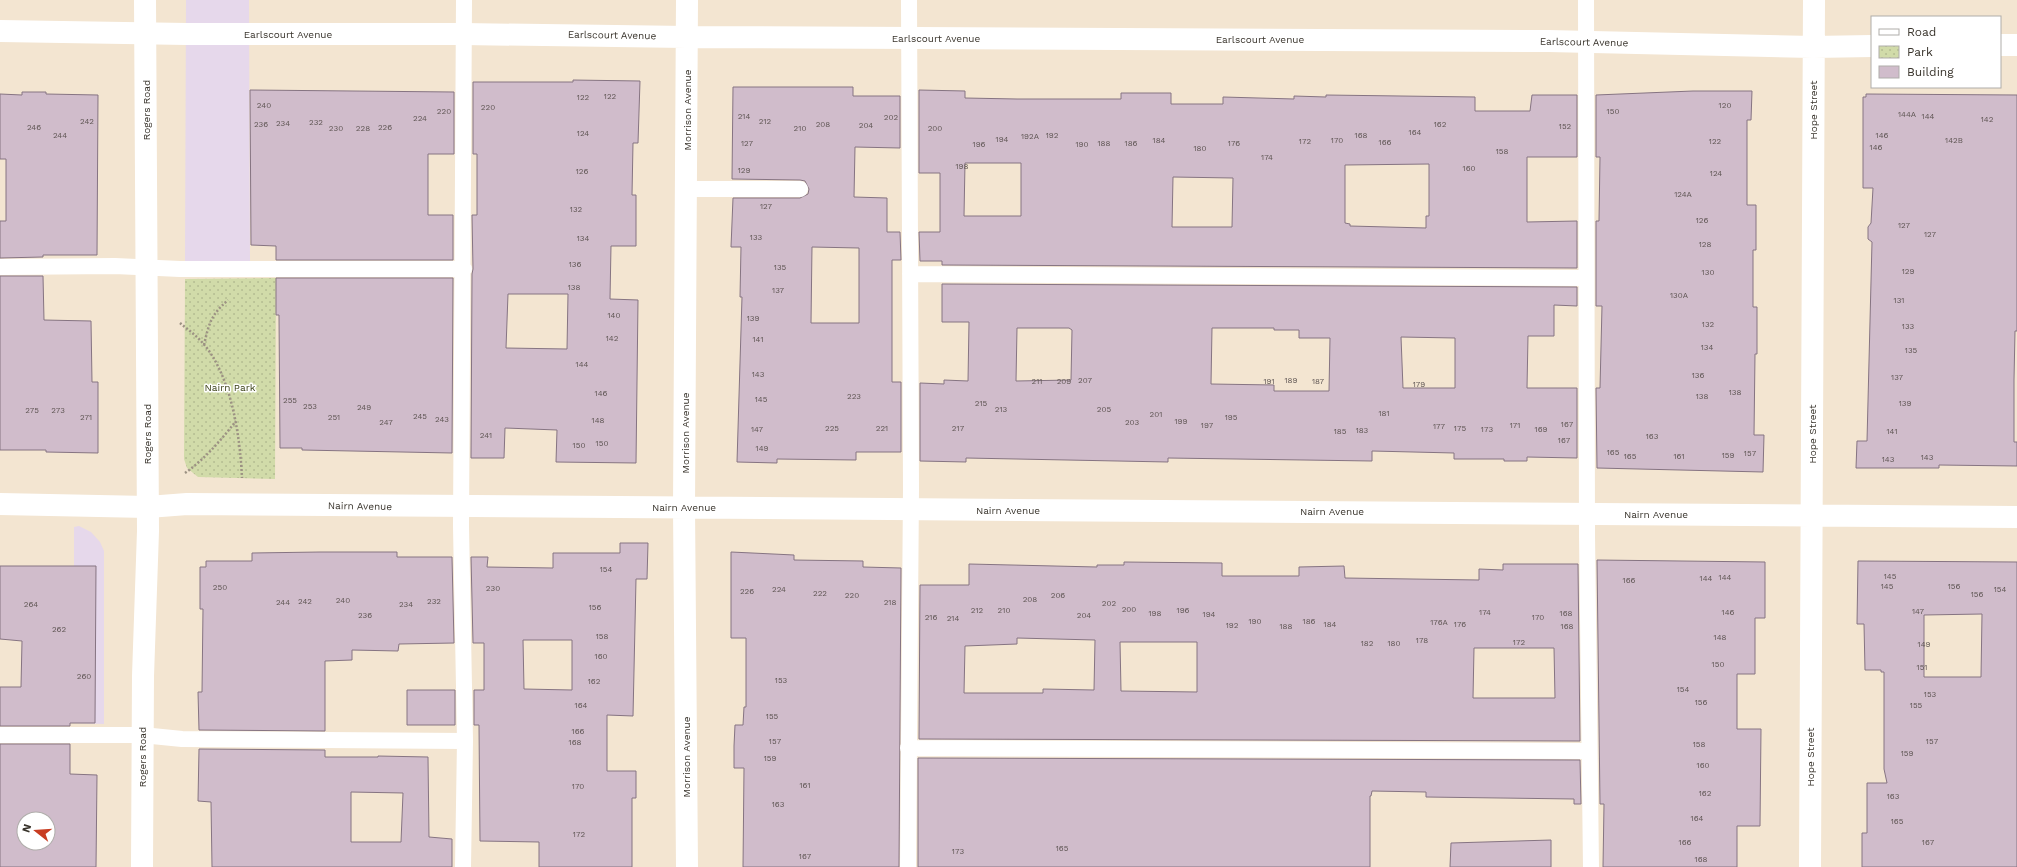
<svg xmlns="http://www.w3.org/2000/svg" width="2017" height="867" font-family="'Work Sans',sans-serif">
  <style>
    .commercial { fill: #e6d8eb }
    .park { fill: url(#park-dots) }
    .building { fill: #d0bccb; stroke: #867482; fill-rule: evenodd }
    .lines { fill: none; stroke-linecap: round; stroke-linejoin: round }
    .path { stroke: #9c9283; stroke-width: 2.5; stroke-dasharray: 2 2; stroke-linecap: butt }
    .service { stroke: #fff; stroke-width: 16 }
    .minor { stroke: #fff; stroke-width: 22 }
    .tertiary { stroke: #fff; stroke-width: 22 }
    .labels { text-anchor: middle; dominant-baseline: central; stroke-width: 3; stroke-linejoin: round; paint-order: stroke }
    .number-label { font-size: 8px; fill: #5e5553 }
    .street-label { font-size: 10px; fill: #38332b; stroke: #fff }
    .park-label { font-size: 10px; fill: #373d12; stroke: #fff }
  </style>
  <defs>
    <pattern id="park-dots" width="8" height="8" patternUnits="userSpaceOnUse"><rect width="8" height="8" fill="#d1dba9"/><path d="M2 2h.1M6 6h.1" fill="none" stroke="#b4bc92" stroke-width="1.8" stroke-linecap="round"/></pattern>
  </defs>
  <rect width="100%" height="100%" fill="#f3e5d1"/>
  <!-- commercial -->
  <path class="commercial" d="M186,0H249L250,262L185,261Z
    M79,526L91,532L100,542L104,551V724L74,723V527Z"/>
  <!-- park -->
  <path class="park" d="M276,278L275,479L198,477L187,468L184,459L185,279Z"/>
  <!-- building -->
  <path class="building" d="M573,80L640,81L638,143H633L632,195H636V246H611L610,299L638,300L636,463L556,462L557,430L505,428L504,458H471L472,274L473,269L472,215H477V154H473V82H573ZM508,294H568L567,349L506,348Z
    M733,87H853V96H900V148L855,147L854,197L887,198V232H900L901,260H892V382H901V452H856V460L777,459V463L737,462L742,297H740L741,247H731L733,198H800L808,194L809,189L805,181L800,180L732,179ZM812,247L859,248V323H811Z
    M250,90L454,92V154H428V215H453V260H276V246L251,245Z
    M919,90L965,91V98L1017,99H1121V93H1171V104H1223V97L1294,99V96L1326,97V95L1475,97V111H1530L1532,95H1577V157H1527V222L1577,221V268L942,265V261H920L919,232H940V173H919ZM965,163H1021V216H964ZM1429,164V216H1426V228L1350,226V224L1345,223V165ZM1173,177L1233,178L1232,227H1172Z
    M1693,91H1752L1751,120H1747V205H1756V250H1753V307H1757V354H1755L1754,435H1764L1763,472L1597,468L1596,388H1600L1602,306H1596V221H1599L1600,157H1596V95Z
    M22,92H46V94L98,95L97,255H43V257L0,258V221H6V159H0V94L22,95Z
    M1866,94L2017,95V331H2015L2014,380V442H2017V466L1939,465V468H1856L1857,441H1867L1872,242L1868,239V227L1871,223L1873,188H1863V97H1866Z
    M0,276H43L44,320L91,321L92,382H98V453L46,452V450H0Z
    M276,278H453L452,453L302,450V448H280L279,315H276Z
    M942,284L1577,287V306L1554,305V336H1528L1527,388H1577V458L1527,457V461H1504V459H1454V453L1372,451V461L1168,458V462L966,458V462L920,461V383L944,384V380L968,381L969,322H942ZM1017,328H1069L1072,330L1071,380L1016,381ZM1212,328H1274V330H1299V338H1330L1329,391H1274V385L1211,384ZM1401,337L1455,338V388H1403Z
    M620,543H648L647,579H636L633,716L607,715V771H636V798H632V867H539V842L480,841L479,725H474V690H484V643H473L471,557H488L487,567L553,568V553H620ZM523,640H572V690L524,689Z
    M320,552H397V557H452L454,643L399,644L398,651L352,650V660L325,661V731L199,730L198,692H202L203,609H200V567H206V561H252V553Z
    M731,552L794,555V560L863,561V567L901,568L899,867H743L744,768H734V746L735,725H743L744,707H746V638H731Z
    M1597,560L1765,562V618H1755V674H1737V729H1761L1760,826H1737V867H1603L1604,804H1600Z
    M1858,561L2017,562V867H1862V833H1867V783H1887L1884,769V672H1881V670H1865L1864,624H1857ZM1982,614L1981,677H1924V615Z
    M1124,562L1222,563V576H1299V567L1344,566L1345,578L1479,580V569L1503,570V564H1578L1580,741L919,739L920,585H969V564L1097,567V565H1124ZM1017,638L1095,640L1094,690L1043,689V693H964L965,646L1017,644ZM1120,642H1197V692L1121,691ZM1474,648H1554L1555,698H1473Z
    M0,566H96L95,723H70V726H0V687H21L22,641L0,639Z
    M407,690H455V725H407Z
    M0,744H70V774L97,775L96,867H0ZM24,819H48V843H24Z
    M199,749L325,750V757H378V756L428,757L429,837L452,839V867H212L211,802L198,801ZM351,792L403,793L401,842H351Z
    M918,758L1580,760L1581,804H1574V799L1426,797V792L1372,791L1371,796H1370V867H918Z
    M1551,840V867H1450L1451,843Z"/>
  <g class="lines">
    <!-- path -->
    <path class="path" d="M180,323C186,328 193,333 199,339C231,371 240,435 242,478
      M204,345C209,323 211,315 228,300
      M185,473C205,459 221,440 236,421"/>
    <!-- service -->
    <path class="service" d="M1586,0L1587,535L1591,867
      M687,189H800
      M0,267L115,266L180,269H464
      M910,274L1586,278
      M0,735H142L182,739L465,741
      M908,748L1588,751
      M463,867L465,741L461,526L464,0
      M908,867L911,488L909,0"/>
    <!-- minor -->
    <path class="minor" d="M0,31L187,34H463L687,37L1548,41L1813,47L1872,46
      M2000,45H2017
      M0,504L148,507L187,504L2017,517
      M687,867L684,507L687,0
      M1810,867L1814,0"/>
    <!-- tertiary -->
    <path class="tertiary" d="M142,867L143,676L148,531L145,0"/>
  </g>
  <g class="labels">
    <!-- number labels -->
    <g class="number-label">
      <text x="610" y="96">122</text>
      <text x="583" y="97">122</text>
      <text x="264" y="105">240</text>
      <text x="1725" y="105">120</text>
      <text x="488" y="107">220</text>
      <text x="444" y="111">220</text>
      <text x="1613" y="111">150</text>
      <text x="1907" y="114">144A</text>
      <text x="744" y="116">214</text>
      <text x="1928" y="116">144</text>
      <text x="891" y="117">202</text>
      <text x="420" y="118">224</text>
      <text x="1987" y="119">142</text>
      <text x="87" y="121">242</text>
      <text x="765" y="121">212</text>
      <text x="316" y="122">232</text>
      <text x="283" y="123">234</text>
      <text x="261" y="124">236</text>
      <text x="823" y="124">208</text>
      <text x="1440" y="124">162</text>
      <text x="866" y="125">204</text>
      <text x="1565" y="126">152</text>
      <text x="34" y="127">246</text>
      <text x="385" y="127">226</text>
      <text x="336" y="128">230</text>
      <text x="363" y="128">228</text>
      <text x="800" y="128">210</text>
      <text x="935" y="128">200</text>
      <text x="1415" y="132">164</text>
      <text x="583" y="133">124</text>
      <text x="60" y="135">244</text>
      <text x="1052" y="135">192</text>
      <text x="1361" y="135">168</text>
      <text x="1882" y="135">146</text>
      <text x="1030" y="136">192A</text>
      <text x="1002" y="139">194</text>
      <text x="1159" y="140">184</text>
      <text x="1337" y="140">170</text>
      <text x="1954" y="140">142B</text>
      <text x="1305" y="141">172</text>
      <text x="1715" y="141">122</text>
      <text x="1385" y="142">166</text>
      <text x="747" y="143">127</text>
      <text x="1104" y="143">188</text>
      <text x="1131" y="143">186</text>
      <text x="1234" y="143">176</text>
      <text x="979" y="144">196</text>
      <text x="1082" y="144">190</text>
      <text x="1876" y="147">146</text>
      <text x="1200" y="148">180</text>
      <text x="1502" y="151">158</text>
      <text x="1267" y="157">174</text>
      <text x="962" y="166">198</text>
      <text x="1469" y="168">160</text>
      <text x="744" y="170">129</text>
      <text x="582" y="171">126</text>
      <text x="1716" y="173">124</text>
      <text x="1683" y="194">124A</text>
      <text x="766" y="206">127</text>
      <text x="576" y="209">132</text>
      <text x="1702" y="220">126</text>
      <text x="1904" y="225">127</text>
      <text x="1930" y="234">127</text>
      <text x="756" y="237">133</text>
      <text x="583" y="238">134</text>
      <text x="1705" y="244">128</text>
      <text x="575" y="264">136</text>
      <text x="780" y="267">135</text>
      <text x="1908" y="271">129</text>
      <text x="1708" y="272">130</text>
      <text x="574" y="287">138</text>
      <text x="778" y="290">137</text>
      <text x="1679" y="295">130A</text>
      <text x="1899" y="300">131</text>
      <text x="614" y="315">140</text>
      <text x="753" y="318">139</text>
      <text x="1708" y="324">132</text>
      <text x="1908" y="326">133</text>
      <text x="612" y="338">142</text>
      <text x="758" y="339">141</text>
      <text x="1707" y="347">134</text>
      <text x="1911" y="350">135</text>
      <text x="582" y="364">144</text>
      <text x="758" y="374">143</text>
      <text x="1698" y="375">136</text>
      <text x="1897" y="377">137</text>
      <text x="1085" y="380">207</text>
      <text x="1291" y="380">189</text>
      <text x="1037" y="381">211</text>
      <text x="1064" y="381">209</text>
      <text x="1269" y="381">191</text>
      <text x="1318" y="381">187</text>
      <text x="1419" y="384">179</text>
      <text x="1735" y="392">138</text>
      <text x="601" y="393">146</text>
      <text x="854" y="396">223</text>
      <text x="1702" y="396">138</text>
      <text x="761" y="399">145</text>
      <text x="290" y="400">255</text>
      <text x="981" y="403">215</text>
      <text x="1905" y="403">139</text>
      <text x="310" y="406">253</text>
      <text x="364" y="407">249</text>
      <text x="1001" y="409">213</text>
      <text x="1104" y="409">205</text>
      <text x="32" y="410">275</text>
      <text x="58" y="410">273</text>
      <text x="1384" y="413">181</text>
      <text x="1156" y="414">201</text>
      <text x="420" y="416">245</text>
      <text x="86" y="417">271</text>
      <text x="334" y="417">251</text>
      <text x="1231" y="417">195</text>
      <text x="442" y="419">243</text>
      <text x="598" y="420">148</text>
      <text x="1181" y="421">199</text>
      <text x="386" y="422">247</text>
      <text x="1132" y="422">203</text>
      <text x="1567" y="424">167</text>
      <text x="1207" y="425">197</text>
      <text x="1515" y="425">171</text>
      <text x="1439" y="426">177</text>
      <text x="832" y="428">225</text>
      <text x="882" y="428">221</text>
      <text x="958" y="428">217</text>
      <text x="1460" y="428">175</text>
      <text x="757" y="429">147</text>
      <text x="1487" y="429">173</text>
      <text x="1541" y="429">169</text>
      <text x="1362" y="430">183</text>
      <text x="1340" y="431">185</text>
      <text x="1892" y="431">141</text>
      <text x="486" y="435">241</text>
      <text x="1652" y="436">163</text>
      <text x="1564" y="440">167</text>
      <text x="602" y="443">150</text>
      <text x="579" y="445">150</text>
      <text x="762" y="448">149</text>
      <text x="1613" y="452">165</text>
      <text x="1750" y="453">157</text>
      <text x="1728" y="455">159</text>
      <text x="1630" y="456">165</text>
      <text x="1679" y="456">161</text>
      <text x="1927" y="457">143</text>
      <text x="1888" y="459">143</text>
      <text x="606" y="569">154</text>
      <text x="1890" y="576">145</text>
      <text x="1725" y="577">144</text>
      <text x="1706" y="578">144</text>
      <text x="1629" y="580">166</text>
      <text x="1887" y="586">145</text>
      <text x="1954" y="586">156</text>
      <text x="220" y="587">250</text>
      <text x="493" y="588">230</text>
      <text x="779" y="589">224</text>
      <text x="2000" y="589">154</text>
      <text x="747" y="591">226</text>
      <text x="820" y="593">222</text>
      <text x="1977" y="594">156</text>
      <text x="852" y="595">220</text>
      <text x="1058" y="595">206</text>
      <text x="1030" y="599">208</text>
      <text x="343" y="600">240</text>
      <text x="305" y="601">242</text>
      <text x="434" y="601">232</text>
      <text x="283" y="602">244</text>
      <text x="890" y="602">218</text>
      <text x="1109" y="603">202</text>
      <text x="31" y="604">264</text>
      <text x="406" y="604">234</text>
      <text x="595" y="607">156</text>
      <text x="1129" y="609">200</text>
      <text x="977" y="610">212</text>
      <text x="1004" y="610">210</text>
      <text x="1183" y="610">196</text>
      <text x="1918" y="611">147</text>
      <text x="1485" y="612">174</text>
      <text x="1728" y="612">146</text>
      <text x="1155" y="613">198</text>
      <text x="1566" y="613">168</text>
      <text x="1209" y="614">194</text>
      <text x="365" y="615">236</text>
      <text x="1084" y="615">204</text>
      <text x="931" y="617">216</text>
      <text x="1538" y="617">170</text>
      <text x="953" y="618">214</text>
      <text x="1255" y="621">190</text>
      <text x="1309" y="621">186</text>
      <text x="1439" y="622">176A</text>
      <text x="1330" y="624">184</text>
      <text x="1460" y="624">176</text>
      <text x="1232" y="625">192</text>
      <text x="1286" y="626">188</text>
      <text x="1567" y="626">168</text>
      <text x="59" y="629">262</text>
      <text x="602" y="636">158</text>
      <text x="1720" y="637">148</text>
      <text x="1422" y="640">178</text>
      <text x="1519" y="642">172</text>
      <text x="1367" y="643">182</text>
      <text x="1394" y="643">180</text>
      <text x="1924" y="644">149</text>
      <text x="601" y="656">160</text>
      <text x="1718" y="664">150</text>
      <text x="1922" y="667">151</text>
      <text x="84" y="676">260</text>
      <text x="781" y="680">153</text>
      <text x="594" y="681">162</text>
      <text x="1683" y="689">154</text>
      <text x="1930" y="694">153</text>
      <text x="1701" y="702">156</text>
      <text x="581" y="705">164</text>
      <text x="1916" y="705">155</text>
      <text x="772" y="716">155</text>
      <text x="578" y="731">166</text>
      <text x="775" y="741">157</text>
      <text x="1932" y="741">157</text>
      <text x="575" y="742">168</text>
      <text x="1699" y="744">158</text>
      <text x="1907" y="753">159</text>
      <text x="770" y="758">159</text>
      <text x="1703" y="765">160</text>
      <text x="805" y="785">161</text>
      <text x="578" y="786">170</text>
      <text x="1705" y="793">162</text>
      <text x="1893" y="796">163</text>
      <text x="778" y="804">163</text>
      <text x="1697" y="818">164</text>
      <text x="1897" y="821">165</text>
      <text x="579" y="834">172</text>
      <text x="1685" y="842">166</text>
      <text x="1928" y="842">167</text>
      <text x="1062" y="848">165</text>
      <text x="958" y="851">173</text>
      <text x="805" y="856">167</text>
      <text x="1701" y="859">168</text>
    </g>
    <!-- street labels -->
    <g class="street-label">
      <text x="288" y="34">Earlscourt Avenue</text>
      <text transform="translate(612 35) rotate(1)">Earlscourt Avenue</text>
      <text x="936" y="38">Earlscourt Avenue</text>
      <text x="1260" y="39">Earlscourt Avenue</text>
      <text transform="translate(1584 42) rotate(1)">Earlscourt Avenue</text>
      <text transform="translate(146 110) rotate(-90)">Rogers Road</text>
      <text transform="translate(687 110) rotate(-90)">Morrison Avenue</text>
      <text transform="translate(1813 110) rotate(-90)">Hope Street</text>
      <text transform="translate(685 433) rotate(-90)">Morrison Avenue</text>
      <text transform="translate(147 434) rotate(-90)">Rogers Road</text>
      <text transform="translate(1812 434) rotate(-90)">Hope Street</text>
      <text transform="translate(360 506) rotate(1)">Nairn Avenue</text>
      <text x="684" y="507">Nairn Avenue</text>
      <text x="1008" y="510">Nairn Avenue</text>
      <text x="1332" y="511">Nairn Avenue</text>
      <text x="1656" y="514">Nairn Avenue</text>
      <text transform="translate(142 757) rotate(-90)">Rogers Road</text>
      <text transform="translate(686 757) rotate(-90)">Morrison Avenue</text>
      <text transform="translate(1810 757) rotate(-90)">Hope Street</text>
    </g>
    <!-- park labels -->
    <g class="park-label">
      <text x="230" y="387">Nairn Park</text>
    </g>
  </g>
  <!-- legend -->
  <rect x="1871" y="16" width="130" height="72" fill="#ffffff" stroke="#afadaa"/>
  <rect x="1879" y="29" width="20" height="6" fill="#ffffff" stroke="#afadaa"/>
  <text x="1907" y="36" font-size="12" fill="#38332b">Road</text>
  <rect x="1879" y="46" width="20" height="12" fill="url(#park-dots)" stroke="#afadaa"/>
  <text x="1907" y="56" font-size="12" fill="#38332b">Park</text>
  <rect x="1879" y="66" width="20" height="12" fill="#d0bccb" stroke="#afadaa"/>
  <text x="1907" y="76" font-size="12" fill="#38332b">Building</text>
  <!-- north arrow -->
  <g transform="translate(36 831) rotate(287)"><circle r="19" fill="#ffffff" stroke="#afadaa"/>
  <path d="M0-3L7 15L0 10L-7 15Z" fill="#c83d22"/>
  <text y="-6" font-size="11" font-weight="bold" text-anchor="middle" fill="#38332b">N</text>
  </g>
</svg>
